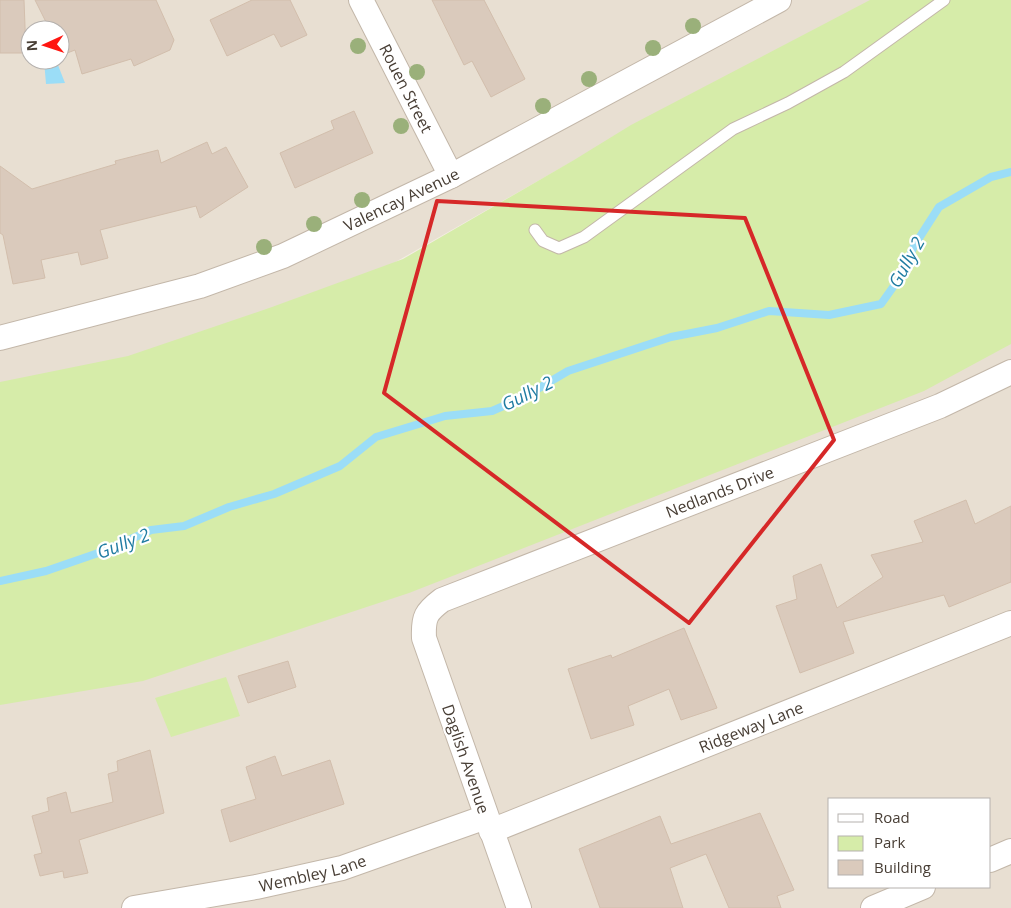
<svg xmlns="http://www.w3.org/2000/svg" width="1011" height="908" font-family="'Open Sans',sans-serif">
  <style>
    .residential { fill: #e8dfd2; fill-rule: evenodd }
    .green { fill: #d6eca9 }
    .water { fill: #9bddf7 }
    .lines { fill: none; stroke-linecap: round; stroke-linejoin: round }
    .stream { stroke: #9bddf7; stroke-width: 8 }
    .building { fill: #dacabc; stroke: #d2beac }
    .lane-casing { stroke: #c3b7a9; stroke-width: 13 }
    .street-casing { stroke: #c3b7a9; stroke-width: 26 }
    .lane { stroke: #fff; stroke-width: 11 }
    .street { stroke: #fff; stroke-width: 24 }
    .tree { fill: #9ab07a }
    .marked { fill: none; stroke: #d62828; stroke-width: 4; stroke-linejoin: round }
    .labels { text-anchor: middle; dominant-baseline: central; stroke-width: 4.5; stroke-linejoin: round; paint-order: stroke }
    .street-label { font-size: 16px; fill: #473d34; stroke: #fff }
    .water-label { font-size: 18px; font-style: italic; fill: #207ca2; stroke: #fff }
  </style>
  <rect width="100%" height="100%" fill="#f4ede5"/>
  <!-- residential -->
  <path class="residential" d="M0,0H904L645,120L348,289L0,399ZM30,30H60V60H30Z
    M1011,337V908H0V692ZM830,799H990V887H830Z"/>
  <!-- green -->
  <path class="green" d="M870,0H1011V344L924,391L409,593L143,681L0,705V382L128,356L272,307L403,259L574,160L631,125Z
    M226,677L240,716L171,737L155,698Z"/>
  <!-- water -->
  <path class="water" d="M44,60H56L65,83L46,84Z"/>
  <g class="lines">
    <!-- stream -->
    <path class="stream" d="M0,581L46,571L104,551L151,530L184,526L229,507L274,494L340,466L376,437L445,416L492,411L524,397L568,371L671,337L717,328L769,311L829,315L881,304L901,276L914,246L939,207L991,177L1011,172"/>
  </g>
  <!-- building -->
  <path class="building" d="M0,0H24L26,53H0Z
    M35,0H156L174,40L170,50L134,66L131,59L82,74L75,50L62,55L60,30H50Z
    M252,0H290L307,35L281,47L274,34L227,56L210,20Z
    M432,0H484L525,79L491,97L472,61L464,65Z
    M354,111L373,153L295,188L280,153L334,129L331,121Z
    M207,142L212,154L226,147L248,187L200,218L196,206L100,230L108,258L81,265L78,252L41,260L45,278L13,284L3,235L0,233V166L32,189L116,164L115,161L158,150L161,163Z
    M966,500L975,524L1011,506V582L949,607L944,595L843,622L854,653L800,673L776,606L797,599L793,576L821,564L837,608L883,577L871,555L923,542L914,521Z
    M684,628L717,708L681,720L669,689L628,706L634,725L591,739L568,669L611,655L612,658Z
    M288,661L296,687L248,703L238,676Z
    M150,750L164,813L79,840L88,873L64,878L63,871L40,876L34,855L42,853L32,816L49,811L47,798L66,792L71,813L113,802L108,774L118,771L117,761Z
    M275,756L282,776L330,760L344,804L230,842L221,810L256,799L246,767Z
    M760,813L794,890L777,896L781,908H729L706,854L670,868L683,908H600L579,849L660,816L671,844Z"/>
  <g class="lines">
    <!-- lane casing -->
    <g class="lane-casing">
      <path id="lane" d="M535,230L543,241L559,248L584,237L733,129L788,103L844,72L944,0"/>
    </g>
    <!-- street casing -->
    <g class="street-casing">
      <g id="street">
        <path id="s1" d="M361,0L451,176"/>
        <path id="s2" d="M0,338L200,286L283,256L451,176L779,0"/>
        <path id="s3" d="M491,831L1011,623"/>
        <path d="M990,860L1011,851"/>
        <path id="s4" d="M134,908L256,887L342,868L486,817"/>
        <path id="s5" d="M519,908L424,638C423,617 426,612 442,600L940,406L1011,372"/>
        <path d="M873,908L923,887"/>
      </g>
    </g>
    <!-- lane -->
    <use href="#lane" class="lane"/>
    <!-- street -->
    <use href="#street" class="street"/>
  </g>
  <!-- trees -->
  <g class="tree">
    <circle cx="693" cy="26" r="8"/>
    <circle cx="358" cy="46" r="8"/>
    <circle cx="653" cy="48" r="8"/>
    <circle cx="417" cy="72" r="8"/>
    <circle cx="589" cy="79" r="8"/>
    <circle cx="543" cy="106" r="8"/>
    <circle cx="401" cy="126" r="8"/>
    <circle cx="362" cy="200" r="8"/>
    <circle cx="314" cy="224" r="8"/>
    <circle cx="264" cy="247" r="8"/>
  </g>
  <!-- marked area -->
  <path class="marked" d="M437,201L745,218L834,440L689,623L384,393Z"/>
  <g class="labels">
    <!-- street labels -->
    <g class="street-label">
      <text stroke="none"><textPath href="#s1" startOffset="99">Rouen Street</textPath></text>
      <text stroke="none"><textPath href="#s2" startOffset="426">Valencay Avenue</textPath></text>
      <text stroke="none"><textPath href="#s5" startOffset="629">Nedlands Drive</textPath></text>
      <text stroke="none"><textPath href="#s3" startOffset="280">Ridgeway Lane</textPath></text>
      <text transform="translate(466 759) rotate(71)">Daglish Avenue</text>
      <text stroke="none"><textPath href="#s4" startOffset="182">Wembley Lane</textPath></text>
    </g>
    <!-- water labels -->
    <g class="water-label">
      <text transform="translate(906 262) rotate(-61)">Gully 2</text>
      <text transform="translate(527 393) rotate(-27)">Gully 2</text>
      <text transform="translate(123 543) rotate(-21)">Gully 2</text>
    </g>
  </g>
  <!-- legend -->
  <rect x="828" y="798" width="162" height="90" fill="#ffffff" stroke="#b5b1ae"/>
  <rect x="838" y="814" width="25" height="8" fill="#ffffff" stroke="#b5b1ae"/>
  <text x="874" y="823" font-size="15" fill="#473d34">Road</text>
  <rect x="838" y="836" width="25" height="15" fill="#d6eca9" stroke="#b5b1ae"/>
  <text x="874" y="848" font-size="15" fill="#473d34">Park</text>
  <rect x="838" y="860" width="25" height="15" fill="#dacabc" stroke="#b5b1ae"/>
  <text x="874" y="873" font-size="15" fill="#473d34">Building</text>
  <!-- north arrow -->
  <g transform="translate(45 45) rotate(267)"><circle r="24" fill="#ffffff" stroke="#b5b1ae"/>
  <path d="M0-4L9 19L0 12L-9 19Z" fill="#ff1610"/>
  <text y="-8" font-size="14" font-weight="bold" text-anchor="middle" fill="#473d34">N</text>
  </g>
</svg>
